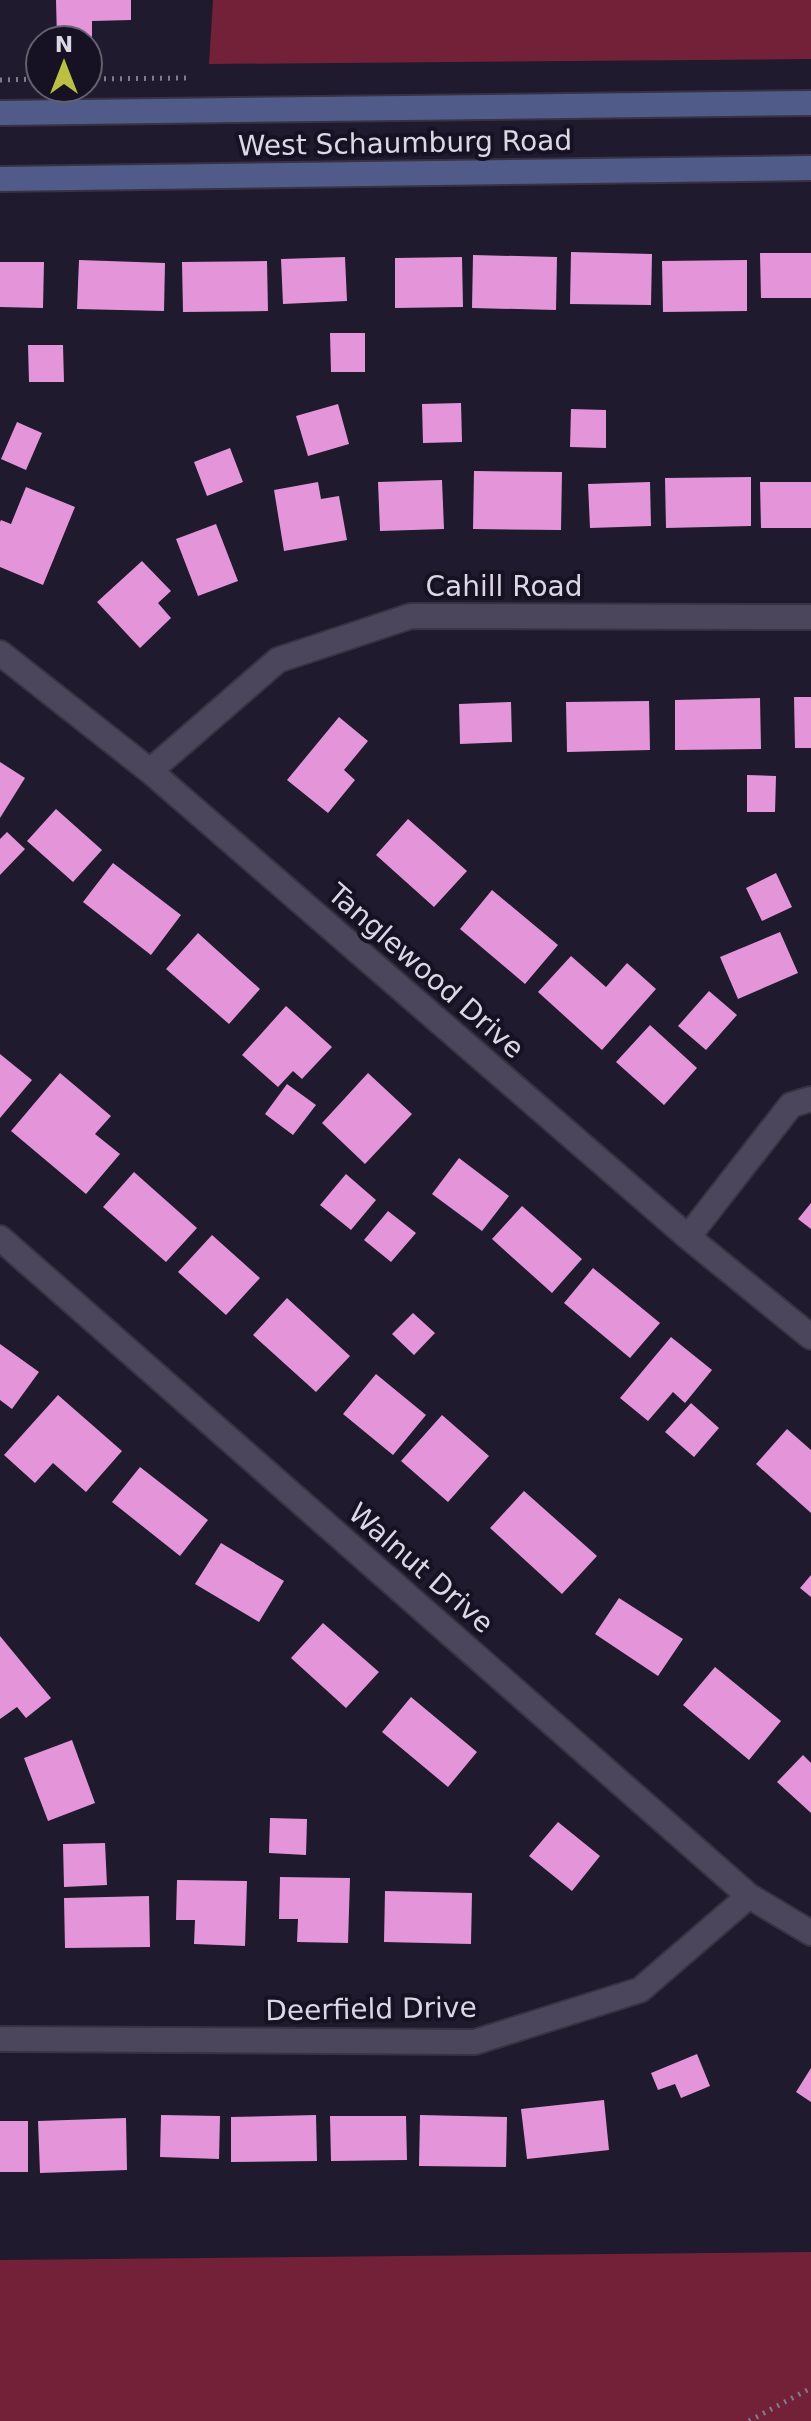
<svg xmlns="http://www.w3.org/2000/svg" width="811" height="2421" font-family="'DejaVu Sans',sans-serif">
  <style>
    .green { fill: #722139 }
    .building { fill: #e495d9 }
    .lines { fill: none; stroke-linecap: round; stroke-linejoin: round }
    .minor-casing { stroke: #373343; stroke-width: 28 }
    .secondary-casing { stroke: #373343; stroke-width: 28 }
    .path { stroke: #817d8d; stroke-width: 5; stroke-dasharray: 2 6; stroke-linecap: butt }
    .minor { stroke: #4c465c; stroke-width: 24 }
    .secondary { stroke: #505b89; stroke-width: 24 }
    .labels { text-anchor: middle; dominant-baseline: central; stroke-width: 8; stroke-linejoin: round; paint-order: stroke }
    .street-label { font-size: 28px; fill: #dbd7e5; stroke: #161123 }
  </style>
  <rect width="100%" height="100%" fill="#1f1a2d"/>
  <!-- green -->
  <path class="green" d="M213,0H811V59L209,64Z
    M811,2252V2421H0V2260Z"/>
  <!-- building -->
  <path class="building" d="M56,0H131V20L92,21V38L57,39Z
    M571,252L652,254L651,305L570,304Z
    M760,253H811V298H761Z
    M473,255L557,257L556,310L472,308Z
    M345,257L347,301L283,304L281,259Z
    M462,257L463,307L395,308V258Z
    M79,260L165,263L164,311L77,309Z
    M747,260V311L663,312L662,261Z
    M267,261L268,311L183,312L182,262Z
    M0,262H44L43,308L0,307Z
    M330,333H365V372H331Z
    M28,345H63L64,382H29Z
    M461,403L462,442L423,443L422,404Z
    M338,404L349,444L308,456L296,416Z
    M571,409L606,410V448L570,447Z
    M17,422L42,433L26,470L1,459Z
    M230,448L243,482L207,496L194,462Z
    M474,471L562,472L561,530L473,529Z
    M751,477V526L666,528L665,478Z
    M442,480L444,529L380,531L378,482Z
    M318,482L321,499L339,496L347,540L284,551L274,490Z
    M650,482L651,526L590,528L588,484Z
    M760,482H811V528H761Z
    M26,487L75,507L43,585L0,567V522L1,520L11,524Z
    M216,524L238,581L198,596L176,539Z
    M142,561L171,591L158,603L171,618L140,648L97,602Z
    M794,697H811V748H795Z
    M760,698L761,749L675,750V700Z
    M649,701L650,750L567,752L566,702Z
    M511,702L512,742L460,744L459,704Z
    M339,717L368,741L344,770L355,780L328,813L287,780Z
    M0,762L25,778L0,818Z
    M747,775L776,776L775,812H747Z
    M56,809L102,850L73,882L27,841Z
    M408,819L467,871L434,907L376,855Z
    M7,832L25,849L0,875V839Z
    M113,863L181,915L151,955L83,902Z
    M776,873L792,907L762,921L746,888Z
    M492,890L558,945L525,984L460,929Z
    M780,932L798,973L738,999L720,957Z
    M198,933L260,989L229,1024L166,969Z
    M571,956L606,987L627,963L656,989L602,1050L538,992Z
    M709,991L737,1015L706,1050L678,1026Z
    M286,1006L332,1047L302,1079L293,1071L278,1087L242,1055Z
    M650,1025L697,1068L664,1105L616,1062Z
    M0,1054L32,1080L0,1118Z
    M60,1073L111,1116L95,1134L120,1154L86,1194L11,1131Z
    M368,1073L412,1114L365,1164L322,1123Z
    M287,1084L316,1105L293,1135L265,1114Z
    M459,1158L509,1196L482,1231L432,1194Z
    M134,1172L197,1228L166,1262L103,1207Z
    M346,1174L376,1200L351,1230L320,1205Z
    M811,1203V1229L798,1219Z
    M522,1206L582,1259L552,1293L492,1239Z
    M388,1211L416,1233L391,1262L364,1240Z
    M212,1235L260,1278L226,1315L178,1272Z
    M593,1268L660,1323L630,1358L564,1303Z
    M287,1298L350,1356L316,1392L253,1335Z
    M413,1313L435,1333L414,1355L392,1334Z
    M671,1337L712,1370L685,1403L673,1392L648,1421L620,1398Z
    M0,1344L39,1372L12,1409L0,1400Z
    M376,1374L426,1415L393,1455L343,1414Z
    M58,1395L122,1451L86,1492L53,1463L35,1483L4,1455Z
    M691,1403L719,1428L694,1457L665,1432Z
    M442,1415L489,1456L448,1502L401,1461Z
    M787,1429L811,1450V1513L756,1464Z
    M140,1467L208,1520L180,1556L112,1502Z
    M524,1491L597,1556L562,1594L490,1528Z
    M221,1543L284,1581L259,1622L195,1584Z
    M811,1575V1597L800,1588Z
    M619,1598L683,1639L658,1676L595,1634Z
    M323,1623L379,1672L346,1708L291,1658Z
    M0,1636L51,1698L26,1718L17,1707L0,1719Z
    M715,1667L781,1721L749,1760L683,1705Z
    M411,1697L477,1752L448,1787L382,1732Z
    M72,1740L95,1803L48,1821L24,1758Z
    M803,1755L811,1763V1813L777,1782Z
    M270,1818L307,1819L306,1855L269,1853Z
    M558,1822L600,1856L572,1891L529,1856Z
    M105,1843L107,1885L64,1887L63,1844Z
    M280,1877L350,1878L348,1943L297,1942L298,1919H279Z
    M177,1880L247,1881L245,1946L194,1944L195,1920H176Z
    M385,1891L472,1893L471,1944L384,1942Z
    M149,1896L150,1947L65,1948L64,1898Z
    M697,2054L710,2086L681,2098L675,2084L658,2090L651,2073Z
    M811,2068V2102L796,2092Z
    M604,2100L609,2150L527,2159L521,2109Z
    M161,2115L220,2116L219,2159L160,2157Z
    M316,2115L317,2161L231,2162V2117Z
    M420,2115L507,2117L506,2167L419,2166Z
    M330,2116H406L407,2160L331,2161Z
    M126,2118L127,2170L40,2173L38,2121Z
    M0,2121H28V2172H0Z"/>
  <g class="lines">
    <!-- minor casing -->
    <g class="minor-casing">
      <path id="minor" d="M0,653L150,771L688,1237L811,1337
        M150,771L278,660L411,616L811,617
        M688,1237L791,1105L811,1099
        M0,1238L749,1896L811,1933
        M0,2039L475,2042L640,1990L749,1896"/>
    </g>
    <!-- secondary casing -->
    <g class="secondary-casing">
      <path id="secondary" d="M0,113L811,103
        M0,179L811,168"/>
    </g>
    <!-- path -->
    <path class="path" d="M88,79L187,78
      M0,80L40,79
      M749,2421L811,2388"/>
    <!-- minor -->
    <use href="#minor" class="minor"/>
    <!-- secondary -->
    <use href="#secondary" class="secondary"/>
  </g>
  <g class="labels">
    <!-- street labels -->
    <g class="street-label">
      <text transform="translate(405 143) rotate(-1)">West Schaumburg Road</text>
      <text x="504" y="586">Cahill Road</text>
      <text transform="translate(426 971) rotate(41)">Tanglewood Drive</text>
      <text transform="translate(421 1568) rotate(41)">Walnut Drive</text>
      <text transform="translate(371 2009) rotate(-1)">Deerfield Drive</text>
    </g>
  </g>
  <!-- north arrow -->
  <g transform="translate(64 64)"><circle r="38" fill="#161123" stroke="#656071" stroke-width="2"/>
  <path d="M0-6L14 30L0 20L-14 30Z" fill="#bbc045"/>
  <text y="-12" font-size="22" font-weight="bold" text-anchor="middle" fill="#dbd7e5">N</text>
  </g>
</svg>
